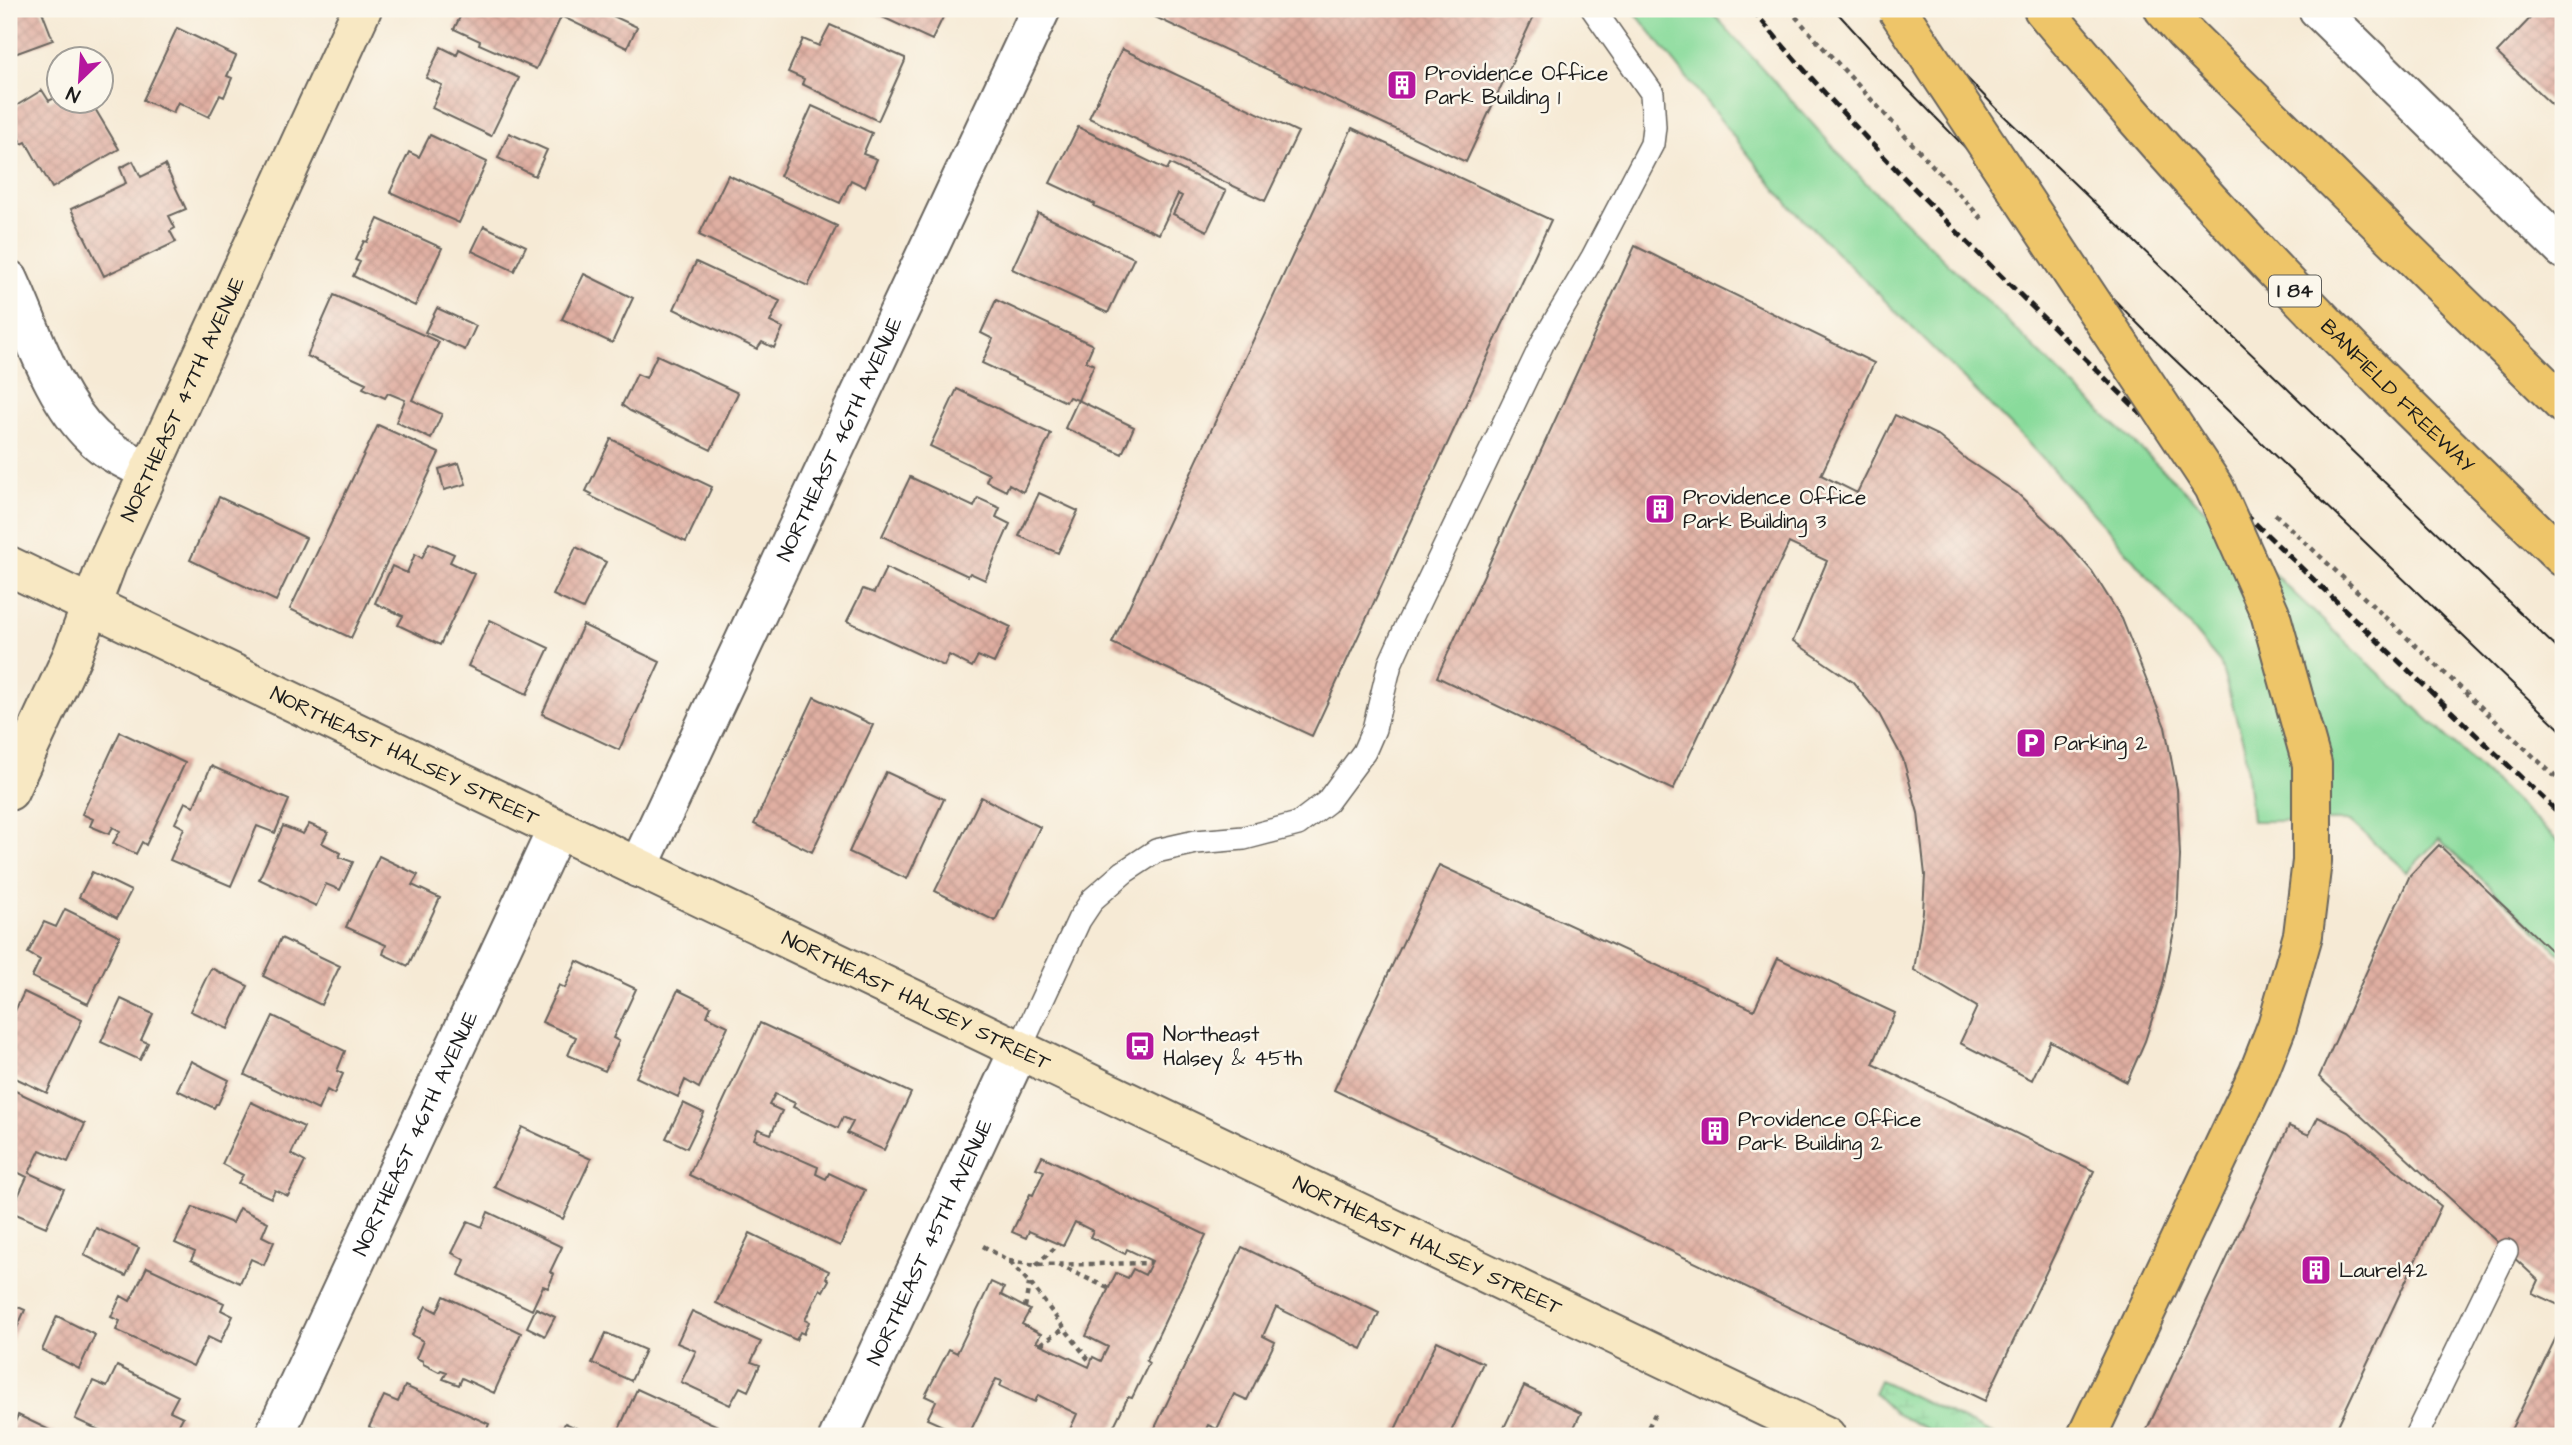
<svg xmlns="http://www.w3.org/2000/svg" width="2572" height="1445" font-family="'Architects Daughter',sans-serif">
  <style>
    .grass { fill: #89db9b; stroke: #527c5c; stroke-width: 2 }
    .wetland { fill: url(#wetland-marsh); stroke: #527c5c; stroke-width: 2 }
    .building { fill: url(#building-cross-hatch) }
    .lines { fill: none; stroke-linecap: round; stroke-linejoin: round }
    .lane-casing { stroke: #68645d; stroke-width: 26 }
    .street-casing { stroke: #68645d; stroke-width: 42 }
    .secondary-casing { stroke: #68645d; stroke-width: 42 }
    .highway-casing { stroke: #68645d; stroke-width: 42 }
    .path { stroke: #68645d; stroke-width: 4.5; stroke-dasharray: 5 5; stroke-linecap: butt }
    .lane { stroke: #fff; stroke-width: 23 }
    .street { stroke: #fff; stroke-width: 38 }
    .secondary { stroke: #f8e8c3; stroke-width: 38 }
    .highway { stroke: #eec569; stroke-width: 38 }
    .tram { stroke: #1c1c1c; stroke-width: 2 }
    .rail { stroke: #1c1c1c; stroke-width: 5; stroke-dasharray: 10 5; stroke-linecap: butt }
    .highway-bridge-casing { stroke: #68645d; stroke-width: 42; stroke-linecap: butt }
    .highway-bridge { stroke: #eec569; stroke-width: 38 }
    .labels { text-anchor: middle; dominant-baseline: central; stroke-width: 5; stroke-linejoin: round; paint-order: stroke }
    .shield { fill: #fbf7ec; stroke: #5f5e5a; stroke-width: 2 }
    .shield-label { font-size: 19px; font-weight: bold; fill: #1c1c1c }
    .poi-label { font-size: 21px; fill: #1c1c1c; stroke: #fbf7ec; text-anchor: start }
    .street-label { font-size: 21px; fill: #1c1c1c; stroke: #fbf7ec }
  </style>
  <defs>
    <pattern id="wetland-marsh" width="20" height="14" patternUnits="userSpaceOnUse" patternTransform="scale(1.75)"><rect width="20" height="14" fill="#89db9b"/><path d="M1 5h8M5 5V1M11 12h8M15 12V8" fill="none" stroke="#76bb85"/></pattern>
    <pattern id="building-cross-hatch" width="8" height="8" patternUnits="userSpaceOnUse" patternTransform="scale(1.75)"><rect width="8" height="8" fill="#e0afa2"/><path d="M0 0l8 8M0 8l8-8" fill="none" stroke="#c0968b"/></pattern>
  </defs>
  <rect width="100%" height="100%" fill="#fbf7ec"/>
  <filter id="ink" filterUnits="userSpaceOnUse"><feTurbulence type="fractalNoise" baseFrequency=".0143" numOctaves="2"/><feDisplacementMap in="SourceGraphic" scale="14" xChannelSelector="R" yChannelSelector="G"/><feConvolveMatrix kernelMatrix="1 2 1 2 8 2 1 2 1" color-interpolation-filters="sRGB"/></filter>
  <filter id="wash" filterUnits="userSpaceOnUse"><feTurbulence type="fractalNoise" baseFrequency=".00686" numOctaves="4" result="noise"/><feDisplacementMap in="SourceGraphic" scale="28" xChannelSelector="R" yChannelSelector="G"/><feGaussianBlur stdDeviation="1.57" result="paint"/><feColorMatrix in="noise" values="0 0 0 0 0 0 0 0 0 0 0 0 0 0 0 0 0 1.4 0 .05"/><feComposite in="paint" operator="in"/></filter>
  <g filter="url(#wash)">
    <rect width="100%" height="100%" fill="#f6ead5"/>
    <!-- grass -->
    <path class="grass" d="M1632,9H1709L1863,180L2063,376L2563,846V956L2439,839L2407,872L2350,821H2252L2244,745L2220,662L2105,526L2026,441L1788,204Z"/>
    <!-- wetland -->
    <path class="wetland" d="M1880,1380L1996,1436H1941L1896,1414L1874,1393Z"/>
    <g id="blocks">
      <!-- building -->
      <path class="building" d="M9,9H41L53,40L9,56Z
        M464,9H555L563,13L536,69L479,44L480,41L454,29Z
        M567,9H598L637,27L627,48L563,17Z
        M865,9H947L932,40Z
        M1138,9H1537L1466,162Z
        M2539,9H2553L2563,19V93L2552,105L2497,53Z
        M830,25L905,58V61L878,121L802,84L804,79L788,72L803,39L819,46Z
        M177,28L236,56L227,76L232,78L224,97L220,95L209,117L178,102L173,113L143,100Z
        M441,47L457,55L459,49L519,78L491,136L432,108L442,85L426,78Z
        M1122,49L1298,132L1265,201L1089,118Z
        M42,90L49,101L60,95V102H91L119,149L52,188L26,142L22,144L12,127L18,122L11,109Z
        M812,106L872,133L863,154L877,159L865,187L851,180L840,203L780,176Z
        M1078,127L1167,170L1170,164L1226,191L1207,231L1173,214L1182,196L1178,194L1159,234L1094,206L1095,204L1050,183Z
        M1352,128L1551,220L1312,736L1112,643Z
        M509,133L547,150L535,176L498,158Z
        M430,135L487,162L459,223L390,192L409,152L419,157Z
        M133,161L141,177L165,165L186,209L169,216L175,228L170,231L176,242L104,276L71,209L126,183L120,168Z
        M728,175L837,226L808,286L699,235Z
        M1038,213L1134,258L1108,313L1012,269Z
        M378,219L442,248L415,306L353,276L360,262L355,260L364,241L367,242Z
        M484,226L526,246L514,271L472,251Z
        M1635,246L1874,363L1821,475L1857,493L1895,415L1937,435L1967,460L2017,493L2055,529L2092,571L2122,619L2165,727L2177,789L2180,856L2177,916L2163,985L2145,1041L2127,1082L2050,1041L2032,1080L1960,1043L1977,1007L1914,970L1923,912L1925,875L1918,813L1903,759L1879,714L1853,682L1793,641L1827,561L1789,543L1673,790L1437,677Z
        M696,262L780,301L770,322L783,328L774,348L762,342L757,349L674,309Z
        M584,274L633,298L612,343L562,319Z
        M334,295L439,342L412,400L442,414L431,439L396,422L405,400L388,393L385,398L363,388L366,383L307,356Z
        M996,300L1093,345L1086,361L1094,365L1078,400L1134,427L1122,454L1065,428L1078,400L1069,397L1066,402L982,363L993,339L981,333Z
        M437,308L476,326L465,350L425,332Z
        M657,355L738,393L711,450L630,411L622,405L637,374L646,378Z
        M957,389L1051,434L1023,492L1009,484L1006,491L986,481L989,474L930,446Z
        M378,425L439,453L351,638L290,609Z
        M611,439L712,487L686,542L590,496L592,494L586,491Z
        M459,463L466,484L444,490L439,469Z
        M910,477L974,507L978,498L1000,508L996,517L1010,524L985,580L970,573L968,576L882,536Z
        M1039,493L1078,511L1058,553L1019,536Z
        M219,497L306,538L276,601L190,560Z
        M429,543L454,554L450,562L474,574L440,645L398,625L403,616L375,603L392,566L407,573L415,554L422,558Z
        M576,547L606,562L583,609L553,595Z
        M886,568L1011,627L994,663L978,656L972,667L949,655L944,666L847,621L863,589L874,593Z
        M490,620L549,648L527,694L468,666Z
        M583,625L660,662L619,750L542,714Z
        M814,697L873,725L812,852L754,824Z
        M120,732L185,763L146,845L142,842L136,854L113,843L120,831L113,827L109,834L90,826L93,819L82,814Z
        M211,766L289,800L275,833L257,826L231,886L170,860L184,828L175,823L185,802L194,806Z
        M886,772L944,799L907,879L849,852Z
        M981,797L1040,827L995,921L935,891Z
        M309,824L328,832L322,843L341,853L339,857L353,862L340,890L326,884L316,906L259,879L283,826L303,834Z
        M2439,845L2563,962V1307L2532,1293L2538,1280L2319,1077L2410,875Z
        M379,856L418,875L412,885L440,898L408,966L383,954L386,945L346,927Z
        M1439,865L1754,1010L1778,958L1895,1013L1873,1064L2094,1171L1985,1401L1334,1090Z
        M92,872L131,891L117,918L79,897Z
        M65,909L120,936L88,1004L32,977L40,960L28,953L44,922L56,927Z
        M281,938L340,966L321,1005L263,976Z
        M577,961L636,989L613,1038L619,1041L605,1071L568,1055L576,1037L542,1022L559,985L565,988Z
        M211,968L248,986L228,1029L190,1011Z
        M678,990L711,1006L707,1016L728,1026L699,1088L685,1080L678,1097L636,1077Z
        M24,992L82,1020L47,1093L9,1075V1010L14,1013Z
        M121,999L153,1014L141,1040L148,1043L140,1060L101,1042Z
        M273,1016L345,1051L337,1071L343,1074L334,1094L327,1090L318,1110L245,1075Z
        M760,1023L911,1093L884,1150L847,1133L853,1122L843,1117L838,1128L793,1107L795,1103L775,1094L769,1105L782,1111L771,1134L758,1129L754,1139L818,1167L816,1174L826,1179L829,1173L865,1190L840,1246L689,1175Z
        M191,1061L229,1080L218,1104H216L214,1108L177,1090Z
        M9,1088L85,1124L68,1162L40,1150L29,1173L64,1189L46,1227L9,1211V1205L13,1207L27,1177L9,1168Z
        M251,1102L304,1127L291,1154L305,1162L288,1196L275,1190L271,1198L238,1183L243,1175L222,1164Z
        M683,1103L704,1113L687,1148L666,1138Z
        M2318,1117L2349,1132L2441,1206L2333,1436H2144L2289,1126L2309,1135Z
        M522,1127L591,1159L563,1219L494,1187Z
        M1042,1156L1206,1235L1146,1361L1149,1363L1132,1398L1128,1397L1109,1436H1067L1077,1414L1038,1395L1035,1402L1000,1386L1002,1381L996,1379L968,1436H965L927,1419L936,1401L925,1396L949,1349L957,1353L991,1282L1004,1288L1001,1295L1030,1310L1022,1324L1041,1334L1036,1342L1089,1367L1093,1357L1101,1361L1108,1347L1086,1336L1116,1273L1128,1278L1133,1269L1145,1275L1152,1261L1127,1249L1125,1254L1090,1237L1093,1231L1075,1222L1063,1246L1029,1231L1026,1238L1012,1232L1030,1194L1033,1195L1044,1171L1036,1168Z
        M193,1207L232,1223L239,1208L268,1222L262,1236L274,1242L264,1265L251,1259L240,1283L191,1260L195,1252L175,1243Z
        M488,1212L562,1247L550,1272L554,1274L548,1288L543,1286L532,1310L459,1275L465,1260L452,1253L468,1221L482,1227Z
        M96,1228L139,1248L126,1276L84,1255Z
        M750,1233L829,1271L826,1278L829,1280L823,1291L820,1289L805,1320L809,1322L804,1334L800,1332L796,1340L716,1303Z
        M1242,1247L1379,1313L1362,1349L1276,1307L1263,1336L1275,1342L1247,1400L1234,1394L1217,1429L1208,1425L1203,1436H1151Z
        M147,1267L224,1303L221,1310L233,1316L220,1343L208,1337L193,1366L116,1330L120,1321L111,1317L121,1296L130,1301Z
        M444,1296L521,1333L494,1393L462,1378L459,1385L443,1379L447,1372L441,1370L439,1372L423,1364V1361L416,1358L423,1341L412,1335L426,1306L437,1312Z
        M9,1303L25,1310L9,1346Z
        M536,1308L555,1317L545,1336L527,1327Z
        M692,1311L761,1342L751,1362L760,1365L748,1391L740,1387L730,1405L681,1382L696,1351L677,1343Z
        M57,1316L95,1335L79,1369L42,1350Z
        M2563,1323V1436H2508Z
        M606,1333L645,1350L631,1381L592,1363Z
        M1437,1341L1483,1363L1449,1436H1392Z
        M117,1366L178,1396L170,1411L183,1417L173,1436H112L75,1419L93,1381L107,1387Z
        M405,1386L489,1424L484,1436H383L384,1434L369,1427L384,1396L398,1402Z
        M1524,1386L1581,1413L1570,1436H1500Z
        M637,1389L720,1427L716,1436H616Z
        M18,1415L62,1436H9Z
        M565,1423L594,1436H559Z"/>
    </g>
  </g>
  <g filter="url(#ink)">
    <use href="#blocks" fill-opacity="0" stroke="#68645d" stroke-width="2"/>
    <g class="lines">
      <!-- lane casing -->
      <g class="lane-casing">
        <path id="lane" d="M1019,1050L1079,920L1093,899L1124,872L1156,851L1196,842L1244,838L1298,824L1327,802L1364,752L1374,729L1390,664L1407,626L1544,340L1593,257L1652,144L1654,127L1652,93L1593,9
          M2416,1436L2506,1251"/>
      </g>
      <!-- street casing -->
      <g class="street-casing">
        <g id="street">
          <path d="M2318,9L2563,249"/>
          <path d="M9,280C32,330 52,398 93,437C109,453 129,461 148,471"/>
          <path id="s1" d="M638,868L1041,9"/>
          <path id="s2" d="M274,1436L557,829"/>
          <path id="s3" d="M839,1436L1019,1050"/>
        </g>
      </g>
      <!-- secondary casing -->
      <g class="secondary-casing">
        <g id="secondary">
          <path id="s4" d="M9,566L1826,1436"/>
          <path id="s5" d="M9,791L72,656L107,563L362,9"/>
        </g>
      </g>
      <!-- highway casing -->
      <g class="highway-casing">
        <g id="highway">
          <path id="s6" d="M2043,9C2102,79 2161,149 2224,216C2332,334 2447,446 2563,557"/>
          <path d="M2164,9L2184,32L2563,404"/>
          <path d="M2087,1436L2259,1072L2277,1026L2303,935L2312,861"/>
        </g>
      </g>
      <!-- path -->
      <path class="path" d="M1789,9L1817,41L1983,220
        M2275,514L2563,784
        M983,1246L1009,1261L1036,1265L1151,1263
        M1010,1262L1030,1283L1091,1363
        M1036,1265L1059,1244
        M1058,1265L1108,1288
        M1025,1307L1029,1284
        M1041,1344L1065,1328
        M1644,1436L1655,1414"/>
      <!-- lane -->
      <use href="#lane" class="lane"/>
      <!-- street -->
      <use href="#street" class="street"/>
      <!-- secondary -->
      <use href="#secondary" class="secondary"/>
      <!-- highway -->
      <use href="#highway" class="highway"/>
      <!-- tram -->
      <path class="tram" d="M1834,9L1893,74L2146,332L2563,732
        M1900,9L1999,111L2563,654"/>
      <!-- rail -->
      <path class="rail" d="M1752,9C1863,143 1990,265 2114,387C2263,531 2412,675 2563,817"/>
      <!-- highway-bridge casing -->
      <g class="highway-bridge-casing">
        <path id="highway-bridge" d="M1897,9L2214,487L2270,613L2312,764V861"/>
      </g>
      <!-- highway-bridge -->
      <use href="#highway-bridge" class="highway-bridge"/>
    </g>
  </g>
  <!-- icons -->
  <defs>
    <g id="building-square" transform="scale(1.575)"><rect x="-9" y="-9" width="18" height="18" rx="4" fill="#b5179e" stroke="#fbf7ec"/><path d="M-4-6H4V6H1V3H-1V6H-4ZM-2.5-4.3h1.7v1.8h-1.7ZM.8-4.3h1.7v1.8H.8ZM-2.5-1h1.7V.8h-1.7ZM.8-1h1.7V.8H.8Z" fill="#fff"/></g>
    <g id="parking-square" transform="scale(1.575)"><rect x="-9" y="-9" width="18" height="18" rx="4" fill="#b5179e" stroke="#fbf7ec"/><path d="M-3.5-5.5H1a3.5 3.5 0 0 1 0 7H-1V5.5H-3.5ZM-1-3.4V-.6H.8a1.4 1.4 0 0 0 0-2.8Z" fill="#fff"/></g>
    <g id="bus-square" transform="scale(1.575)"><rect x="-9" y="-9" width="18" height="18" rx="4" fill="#b5179e" stroke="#fbf7ec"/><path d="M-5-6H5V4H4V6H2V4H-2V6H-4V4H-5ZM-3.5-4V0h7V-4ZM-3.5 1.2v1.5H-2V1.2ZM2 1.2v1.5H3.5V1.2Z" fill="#fff"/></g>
  </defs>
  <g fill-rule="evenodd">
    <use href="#building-square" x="1402" y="85"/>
    <use href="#building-square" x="1660" y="509"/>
    <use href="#parking-square" x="2031" y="743"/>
    <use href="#bus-square" x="1140" y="1046"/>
    <use href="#building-square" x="1715" y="1131"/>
    <use href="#building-square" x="2316" y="1270"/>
  </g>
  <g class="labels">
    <!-- shield labels -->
    <rect class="shield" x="2269" y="275.5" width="52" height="31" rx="5"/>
    <g class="shield-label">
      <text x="2295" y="291">I 84</text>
    </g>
    <!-- poi labels -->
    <g class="poi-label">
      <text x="1425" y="73">Providence Office<tspan x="1425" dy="24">Park Building 1</tspan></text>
      <text x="1683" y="497">Providence Office<tspan x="1683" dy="24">Park Building 3</tspan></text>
      <text x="2054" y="743">Parking 2</text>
      <text x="1163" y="1034">Northeast<tspan x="1163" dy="24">Halsey &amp; 45th</tspan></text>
      <text x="1738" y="1119">Providence Office<tspan x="1738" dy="24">Park Building 2</tspan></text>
      <text x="2339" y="1270">Laurel42</text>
    </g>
    <!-- street labels -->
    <g class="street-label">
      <text stroke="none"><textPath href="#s6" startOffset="525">BANFIELD FREEWAY</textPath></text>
      <text stroke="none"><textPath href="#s5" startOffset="429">NORTHEAST 47TH AVENUE</textPath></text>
      <text stroke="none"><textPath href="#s1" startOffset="474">NORTHEAST 46TH AVENUE</textPath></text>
      <text stroke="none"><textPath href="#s4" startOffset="439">NORTHEAST HALSEY STREET</textPath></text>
      <text stroke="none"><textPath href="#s4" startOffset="1006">NORTHEAST HALSEY STREET</textPath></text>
      <text stroke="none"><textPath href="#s2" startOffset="334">NORTHEAST 46TH AVENUE</textPath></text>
      <text stroke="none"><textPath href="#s3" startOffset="214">NORTHEAST 45TH AVENUE</textPath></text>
      <text stroke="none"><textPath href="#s4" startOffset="1573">NORTHEAST HALSEY STREET</textPath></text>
    </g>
  </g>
  <!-- margin -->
  <rect width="2572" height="1445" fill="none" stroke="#fbf7ec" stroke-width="35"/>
  <!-- north arrow -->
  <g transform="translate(80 80) rotate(205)"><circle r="33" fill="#fbf7ec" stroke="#a29f99" stroke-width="2"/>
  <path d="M0-5L12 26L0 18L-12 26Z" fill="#b5179e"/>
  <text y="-10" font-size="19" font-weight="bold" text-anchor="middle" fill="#1c1c1c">N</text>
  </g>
</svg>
